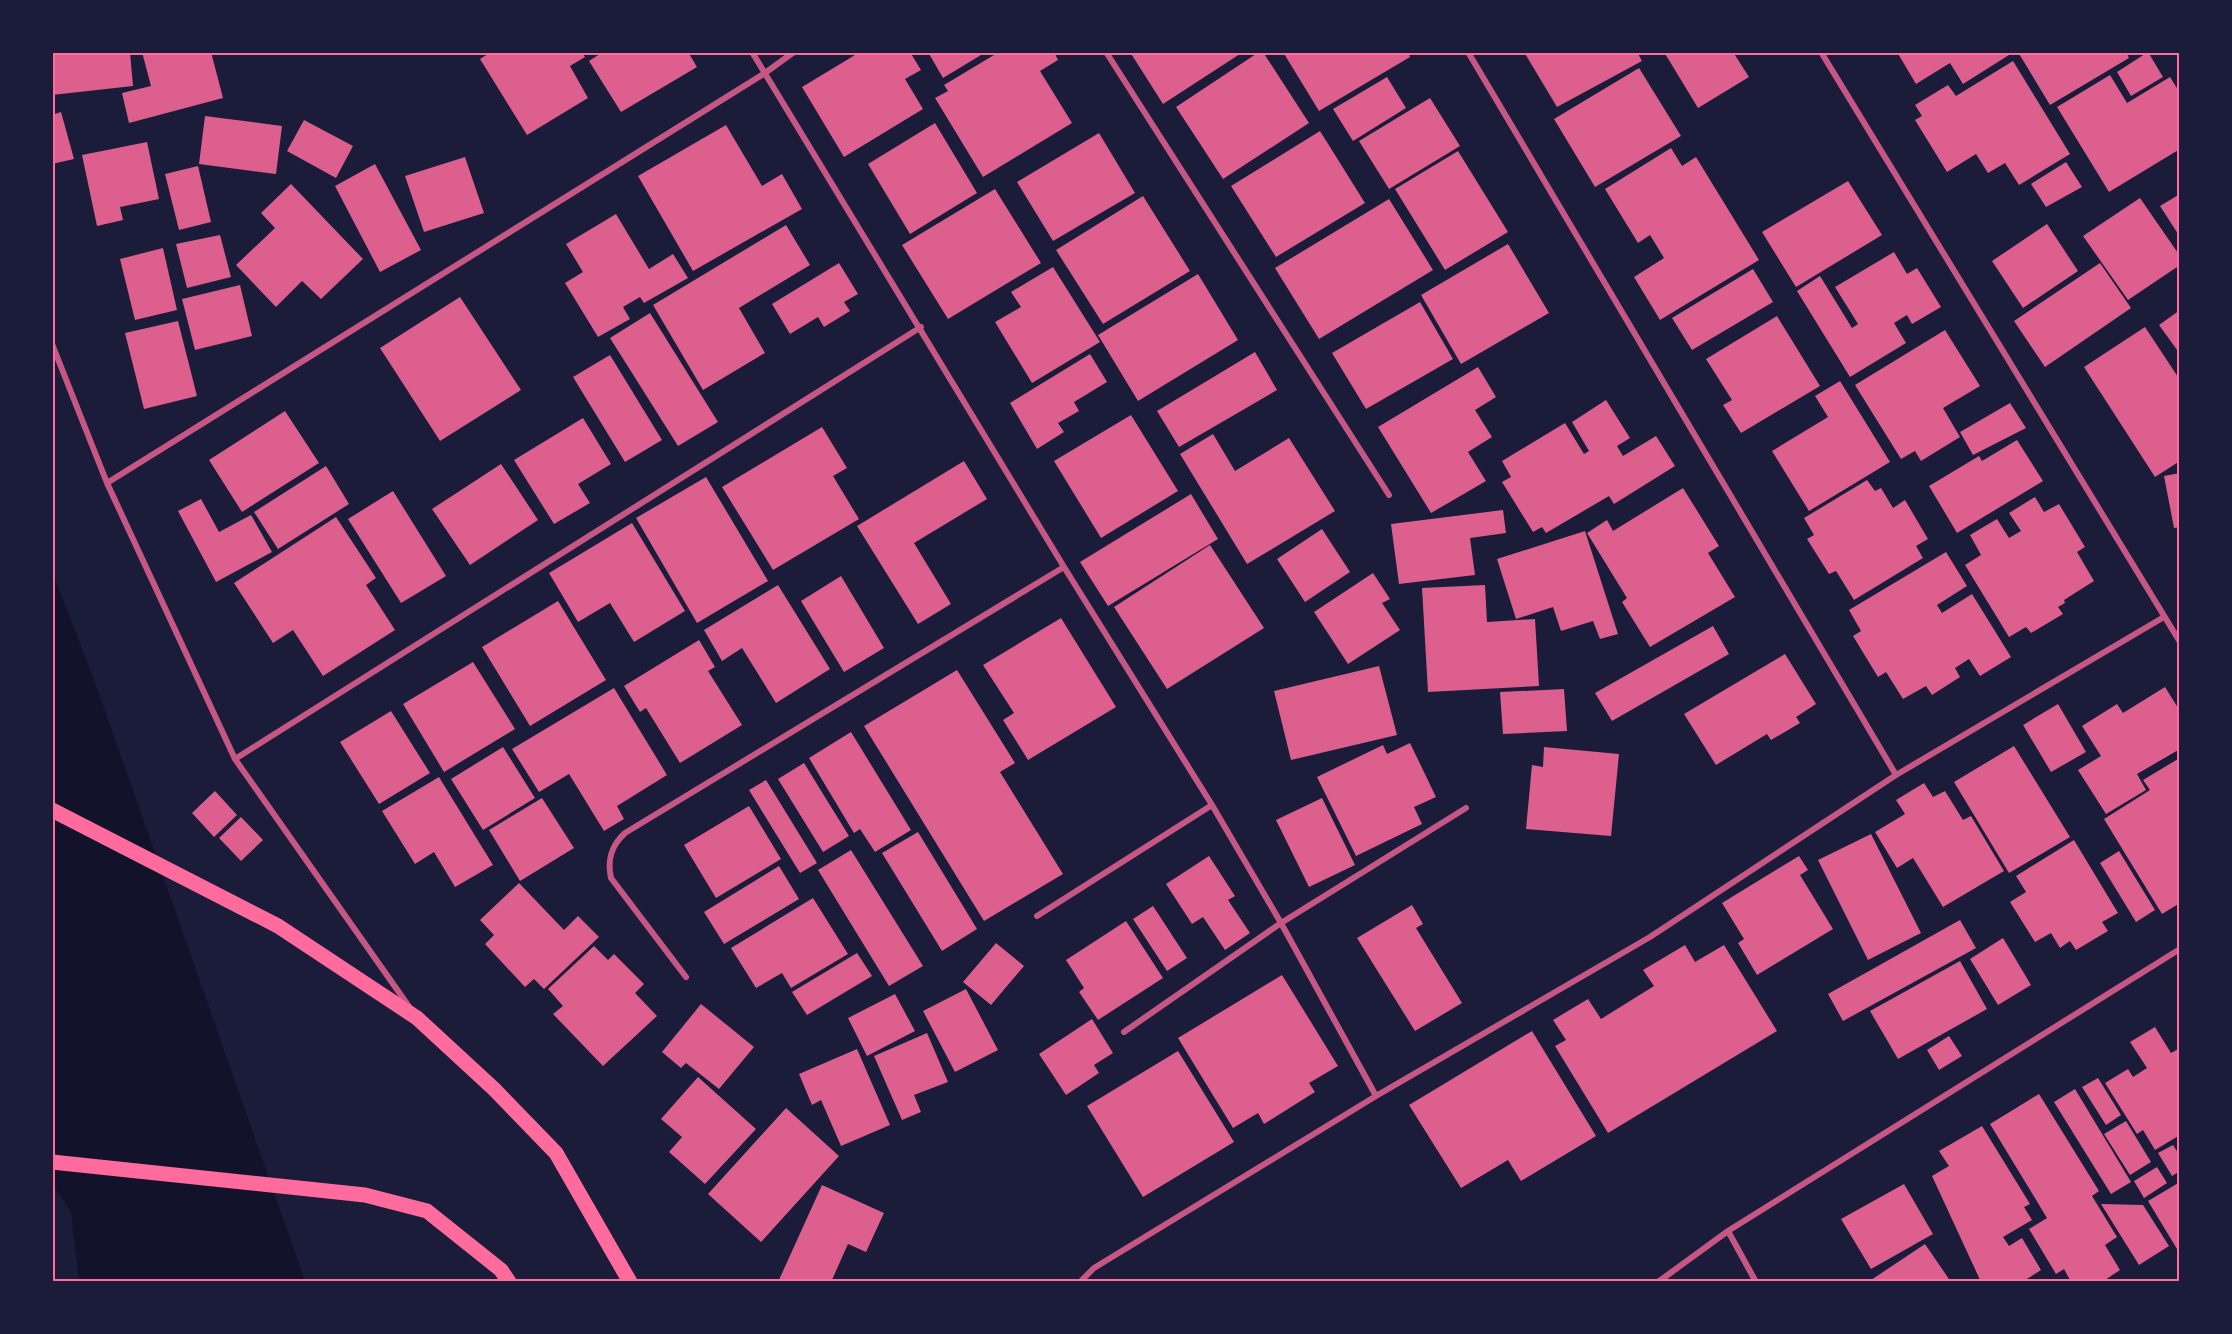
<svg xmlns="http://www.w3.org/2000/svg" width="2232" height="1334" font-family="Poppins,sans-serif">
  <style>
    .water { fill: #12122b }
    .building { fill: #dd5f8e }
    .lines { fill: none; stroke-linecap: round; stroke-linejoin: round }
    .minor { stroke: #c65784; stroke-width: 6 }
    .primary { stroke: #ff6b9d; stroke-width: 15 }
    .neatline { fill: none; stroke: #ff6b9d; stroke-width: 2 }
  </style>
  <rect width="100%" height="100%" fill="#1b1b3a"/>
  <!-- water -->
  <path class="water" d="M52,571L97,688L305,1281H79L71,1212L52,1183Z"/>
  <!-- building -->
  <path class="building" d="M52,52H130L133,86L52,95Z
    M142,52H211L223,98L129,123L122,93L151,86Z
    M491,52H582L585,57L570,66L588,98L527,135L480,59Z
    M603,52H688L697,67L621,112L589,61Z
    M860,52H910L921,70L905,79L923,109L844,157L802,87Z
    M928,52H986L943,78Z
    M999,52H1054L1058,60L1040,71L1072,123L983,177L935,98L948,91L944,85Z
    M1130,52H1243L1163,104Z
    M1259,52H1263L1309,123L1223,179L1176,107Z
    M1283,52H1408L1410,57L1319,111Z
    M1524,52H1637L1642,61L1557,107Z
    M1664,52H1733L1749,77L1698,108Z
    M1897,52H2007L2009,55L1963,84L1950,63L1916,84Z
    M2018,52H2126L2129,58L2050,105Z
    M2148,52L2163,77L2131,96L2117,72Z
    M2013,61L2070,154L2019,185L2005,163L1988,173L1976,154L1947,172L1915,120L1922,116L1915,105L1948,85L1956,96Z
    M1639,68L1681,136L1595,187L1554,119Z
    M2110,75L2127,103L2170,77L2180,93V149L2109,192L2057,107Z
    M1387,77L1406,108L1353,141L1333,109Z
    M1430,98L1460,146L1389,189L1359,141Z
    M61,112L74,159L52,164V115Z
    M205,116L282,126L276,174L199,164Z
    M304,120L353,146L336,178L287,151Z
    M935,123L977,193L910,234L868,164Z
    M726,125L762,186L782,174L802,209L693,271L638,176Z
    M1320,131L1365,203L1276,257L1231,186Z
    M1099,133L1135,193L1053,241L1017,182Z
    M147,142L159,199L120,207L123,220L97,226L82,155Z
    M1671,148L1682,166L1696,157L1759,260L1660,320L1634,277L1664,258L1650,235L1638,243L1605,189Z
    M1458,151L1508,232L1445,270L1395,189Z
    M465,157L484,213L424,232L405,176Z
    M2066,162L2082,187L2046,207L2031,184Z
    M375,164L421,250L380,272L335,186Z
    M198,166L211,222L179,230L165,174Z
    M1848,181L1882,235L1796,287L1762,232Z
    M291,184L363,259L321,299L302,281L276,307L236,265L275,228L261,213Z
    M995,189L1041,263L948,319L902,245Z
    M2180,194V237L2160,206Z
    M1143,196L1190,271L1103,324L1056,250Z
    M2140,198L2180,256V265L2128,300L2083,236Z
    M1389,199L1433,270L1319,339L1275,268Z
    M616,214L649,269L673,254L688,278L644,303L640,297L623,307L630,319L598,337L565,283L583,272L566,244Z
    M2047,224L2078,271L2023,308L1992,261Z
    M786,225L810,265L739,308L765,353L703,390L653,305Z
    M220,235L231,277L187,288L176,244Z
    M1508,244L1549,313L1461,364L1421,295Z
    M163,248L177,310L135,320L120,259Z
    M1894,252L1907,274L1917,268L1941,307L1912,324L1907,315L1894,323L1906,343L1850,377L1797,291L1820,276L1852,328L1858,324L1835,287Z
    M839,263L858,294L844,302L850,311L824,327L818,317L790,334L772,304Z
    M2100,263L2131,308L2045,367L2014,321Z
    M1053,267L1100,342L1032,383L995,322L1021,307L1011,292Z
    M1753,269L1773,302L1692,350L1672,318Z
    M1198,274L1238,340L1138,401L1098,335Z
    M240,285L252,336L195,350L182,299Z
    M460,297L521,390L440,441L380,348Z
    M1420,302L1453,359L1366,409L1332,353Z
    M2180,310V354L2159,325Z
    M650,313L718,422L678,446L610,338Z
    M1777,316L1820,386L1741,433L1723,405L1732,400L1706,359Z
    M178,321L197,396L144,409L125,333Z
    M2145,327L2180,380V461L2155,477L2084,367Z
    M1945,330L1980,386L1943,408L1960,437L1921,461L1915,451L1901,459L1855,385Z
    M1255,352L1277,390L1179,447L1157,411Z
    M1090,354L1107,382L1074,402L1079,411L1058,423L1064,432L1037,449L1010,403Z
    M610,355L662,440L625,462L573,377Z
    M1478,367L1496,397L1475,410L1492,437L1468,452L1486,481L1431,513L1378,427Z
    M1840,381L1890,462L1809,511L1772,451L1828,417L1815,396Z
    M1606,400L1630,438L1617,446L1623,456L1656,436L1675,466L1614,504L1609,496L1546,533L1542,527L1533,532L1502,482L1511,477L1502,461L1565,423L1584,454L1589,451L1572,422Z
    M2010,403L2026,428L1973,455L1960,432Z
    M285,411L319,463L242,512L209,460Z
    M1131,415L1178,491L1101,538L1054,461Z
    M583,418L611,464L578,484L590,503L554,524L514,460Z
    M822,427L847,468L833,476L859,519L773,570L722,487Z
    M1213,434L1235,471L1289,438L1335,511L1247,564L1180,454Z
    M2017,440L2043,481L1957,533L1929,486L1979,456L1982,461Z
    M964,461L987,499L914,543L951,604L918,624L857,526Z
    M501,464L538,520L470,565L432,509Z
    M326,466L349,504L278,549L254,512Z
    M2180,473V527L2174,528L2164,476Z
    M706,477L768,581L697,623L636,518Z
    M1867,480L1875,491L1881,488L1893,508L1905,500L1928,539L1916,546L1923,558L1854,600L1836,571L1829,574L1807,539L1814,535L1804,518Z
    M1683,488L1719,546L1708,553L1735,597L1650,647L1622,602L1627,598L1587,533L1607,520L1613,531Z
    M393,491L446,576L401,603L348,519Z
    M1191,494L1218,539L1108,606L1080,562Z
    M2035,497L2044,512L2059,504L2085,547L2077,552L2094,581L2064,600L2065,603L2058,607L2063,614L2031,633L2026,627L2009,637L1965,565L1981,555L1970,535L1997,519L2009,538L2021,531L2009,513Z
    M201,499L219,532L251,515L272,552L216,582L178,511Z
    M1503,510L1506,533L1470,538L1475,575L1399,584L1391,524Z
    M336,517L376,578L366,585L395,630L323,676L293,630L273,643L234,583Z
    M632,523L685,611L634,642L610,603L578,622L549,573Z
    M1322,529L1350,572L1305,602L1277,559Z
    M1585,531L1618,634L1600,639L1593,621L1561,631L1553,607L1516,619L1497,559Z
    M1210,545L1264,628L1167,689L1114,607Z
    M1946,552L1967,586L1937,605L1942,613L1972,594L2011,657L1980,676L1969,659L1955,668L1960,677L1932,695L1926,686L1903,699L1886,672L1878,677L1853,636L1861,631L1849,610Z
    M1373,573L1390,599L1382,603L1400,630L1348,664L1314,612Z
    M841,576L884,648L844,672L801,601Z
    M778,585L830,669L776,703L742,648L722,661L704,630Z
    M1485,585L1487,622L1535,619L1539,686L1428,692L1422,588Z
    M558,601L606,680L530,726L482,647Z
    M1061,618L1116,707L1028,760L1003,720L1014,713L983,665Z
    M1713,626L1729,654L1612,721L1595,693Z
    M699,640L715,667L708,671L742,725L680,763L646,708L640,712L624,686Z
    M1785,654L1816,704L1796,717L1800,723L1771,740L1767,734L1716,765L1684,714Z
    M473,662L515,729L444,772L403,704Z
    M1379,666L1397,735L1291,760L1274,691Z
    M957,670L1015,763L1000,772L1063,874L984,921L864,726Z
    M2165,687L2180,711V749L2137,774L2146,790L2106,814L2078,770L2101,756L2082,726L2117,704L2123,713Z
    M614,688L667,775L617,806L624,819L604,831L569,774L539,792L512,749Z
    M1564,689L1567,731L1503,734L1500,692Z
    M2058,704L2086,752L2051,772L2023,725Z
    M391,711L430,773L379,804L340,742Z
    M851,732L911,830L875,852L860,829L854,833L809,758Z
    M1410,743L1436,797L1414,807L1422,824L1356,856L1317,777L1383,745L1387,754Z
    M2014,746L2070,837L2009,873L1954,782Z
    M503,747L535,798L483,830L451,779Z
    M1544,747L1619,754L1611,836L1526,829L1532,765L1543,767Z
    M2178,759L2180,903L2162,914L2104,819L2150,790L2143,780Z
    M804,763L849,836L823,852L778,779Z
    M439,777L493,865L455,887L434,852L415,864L382,811Z
    M766,780L817,863L800,873L749,790Z
    M1924,783L1933,797L1945,791L1963,820L1971,816L2004,871L1943,907L1913,858L1897,868L1875,832L1905,814L1896,800Z
    M215,791L237,815L214,837L192,813Z
    M542,798L574,848L520,881L489,830Z
    M1322,798L1355,865L1309,887L1276,820Z
    M749,806L781,859L716,898L684,845Z
    M241,817L263,840L241,861L219,838Z
    M918,832L977,929L942,951L882,853Z
    M1871,834L1921,933L1868,960L1818,860Z
    M2074,840L2118,913L2102,922L2108,931L2076,950L2070,941L2060,948L2051,933L2035,942L2010,902L2026,892L2016,876Z
    M851,850L923,966L889,986L818,870Z
    M2119,851L2155,910L2136,922L2100,863Z
    M1209,856L1235,896L1228,900L1250,933L1225,950L1203,917L1192,924L1166,884Z
    M1799,856L1808,870L1800,875L1833,929L1757,975L1738,943L1744,939L1722,903Z
    M779,866L799,899L724,944L704,912Z
    M519,883L564,930L578,916L599,937L544,989L534,979L525,987L485,944L494,935L480,920Z
    M813,898L848,954L791,988L782,973L756,988L731,948Z
    M1412,905L1423,924L1416,928L1462,1003L1415,1031L1357,938Z
    M1153,906L1187,958L1167,971L1133,919Z
    M1960,920L1976,948L1843,1021L1828,994Z
    M1126,921L1163,978L1098,1020L1079,992L1084,988L1066,960Z
    M2003,938L2031,985L1998,1005L1970,959Z
    M996,943L1024,966L991,1005L963,982Z
    M1685,945L1695,962L1724,945L1777,1031L1608,1133L1555,1046L1566,1040L1553,1020L1588,999L1601,1019L1654,986L1643,970Z
    M594,946L608,960L614,954L644,984L635,993L657,1016L603,1066L553,1014L563,1006L548,989Z
    M857,953L872,976L807,1015L792,992Z
    M1960,961L1987,1009L1898,1059L1870,1011Z
    M1282,975L1338,1066L1309,1083L1315,1092L1264,1124L1258,1113L1233,1128L1178,1038Z
    M966,989L998,1050L955,1072L923,1011Z
    M895,994L915,1031L867,1056L848,1018Z
    M701,1004L754,1047L719,1089L686,1063L681,1068L662,1052Z
    M1092,1019L1113,1053L1094,1065L1099,1073L1066,1095L1039,1054Z
    M2155,1027L2171,1053L2180,1048V1135L2155,1150L2143,1130L2137,1134L2105,1083L2128,1069L2133,1077L2147,1068L2130,1042Z
    M1532,1031L1596,1136L1521,1181L1508,1160L1461,1188L1409,1105Z
    M927,1033L948,1082L914,1095L921,1112L902,1120L874,1056Z
    M1949,1036L1962,1056L1939,1070L1927,1050Z
    M857,1049L890,1125L841,1146L821,1100L812,1105L799,1074Z
    M1178,1051L1234,1142L1143,1197L1087,1106Z
    M698,1077L756,1129L705,1184L669,1152L682,1137L661,1119Z
    M2098,1078L2121,1115L2106,1125L2082,1087Z
    M2075,1089L2131,1182L2111,1194L2054,1102Z
    M2039,1094L2099,1191L2092,1196L2117,1237L2105,1245L2120,1270L2102,1282H2071L2064,1269L2056,1274L2029,1229L2047,1218L1990,1124Z
    M786,1108L839,1156L761,1242L708,1194Z
    M2126,1121L2151,1162L2130,1175L2104,1134Z
    M1982,1126L2030,1204L2024,1207L2032,1220L2003,1237L2009,1246L2022,1238L2041,1270L2022,1282H1981L1932,1176L1949,1166L1939,1151Z
    M2173,1145L2180,1156V1171L2172,1176L2158,1153Z
    M2157,1167L2167,1183L2144,1198L2134,1181Z
    M2180,1182V1254L2148,1201Z
    M1904,1184L1933,1234L1871,1269L1841,1219Z
    M822,1185L884,1213L866,1252L848,1244L831,1282H778Z
    M2101,1204L2143,1205L2169,1246L2139,1265Z
    M1925,1244L1951,1282H1868Z"/>
  <g class="lines">
    <!-- minor -->
    <path class="minor" d="M752,52L1064,567L1212,805L1281,923L1376,1096
      M1106,52L1389,495
      M1468,52L1896,775
      M1821,52L2180,642
      M52,344L107,483L235,759L410,1008
      M107,483L765,73L794,52
      M235,759L921,327
      M1037,916L1212,805
      M686,977L611,878C607,860 611,846 625,833L1064,567
      M1124,1032L1281,923L1466,808
      M1728,1231L1756,1282
      M1080,1282L1094,1268L1376,1096L1650,937L1896,775L2164,617
      M1658,1282L1728,1231L2180,949"/>
    <!-- primary -->
    <path class="primary" d="M52,810L278,926L417,1018L494,1089L556,1153L630,1282
      M52,1162L365,1195L427,1211L501,1270L509,1282"/>
  </g>
  <!-- border -->
  <rect width="2232" height="1334" fill="none" stroke="#1b1b3a" stroke-width="108"/>
  <rect x="54" y="54" width="2124" height="1226" class="neatline"/>
</svg>
